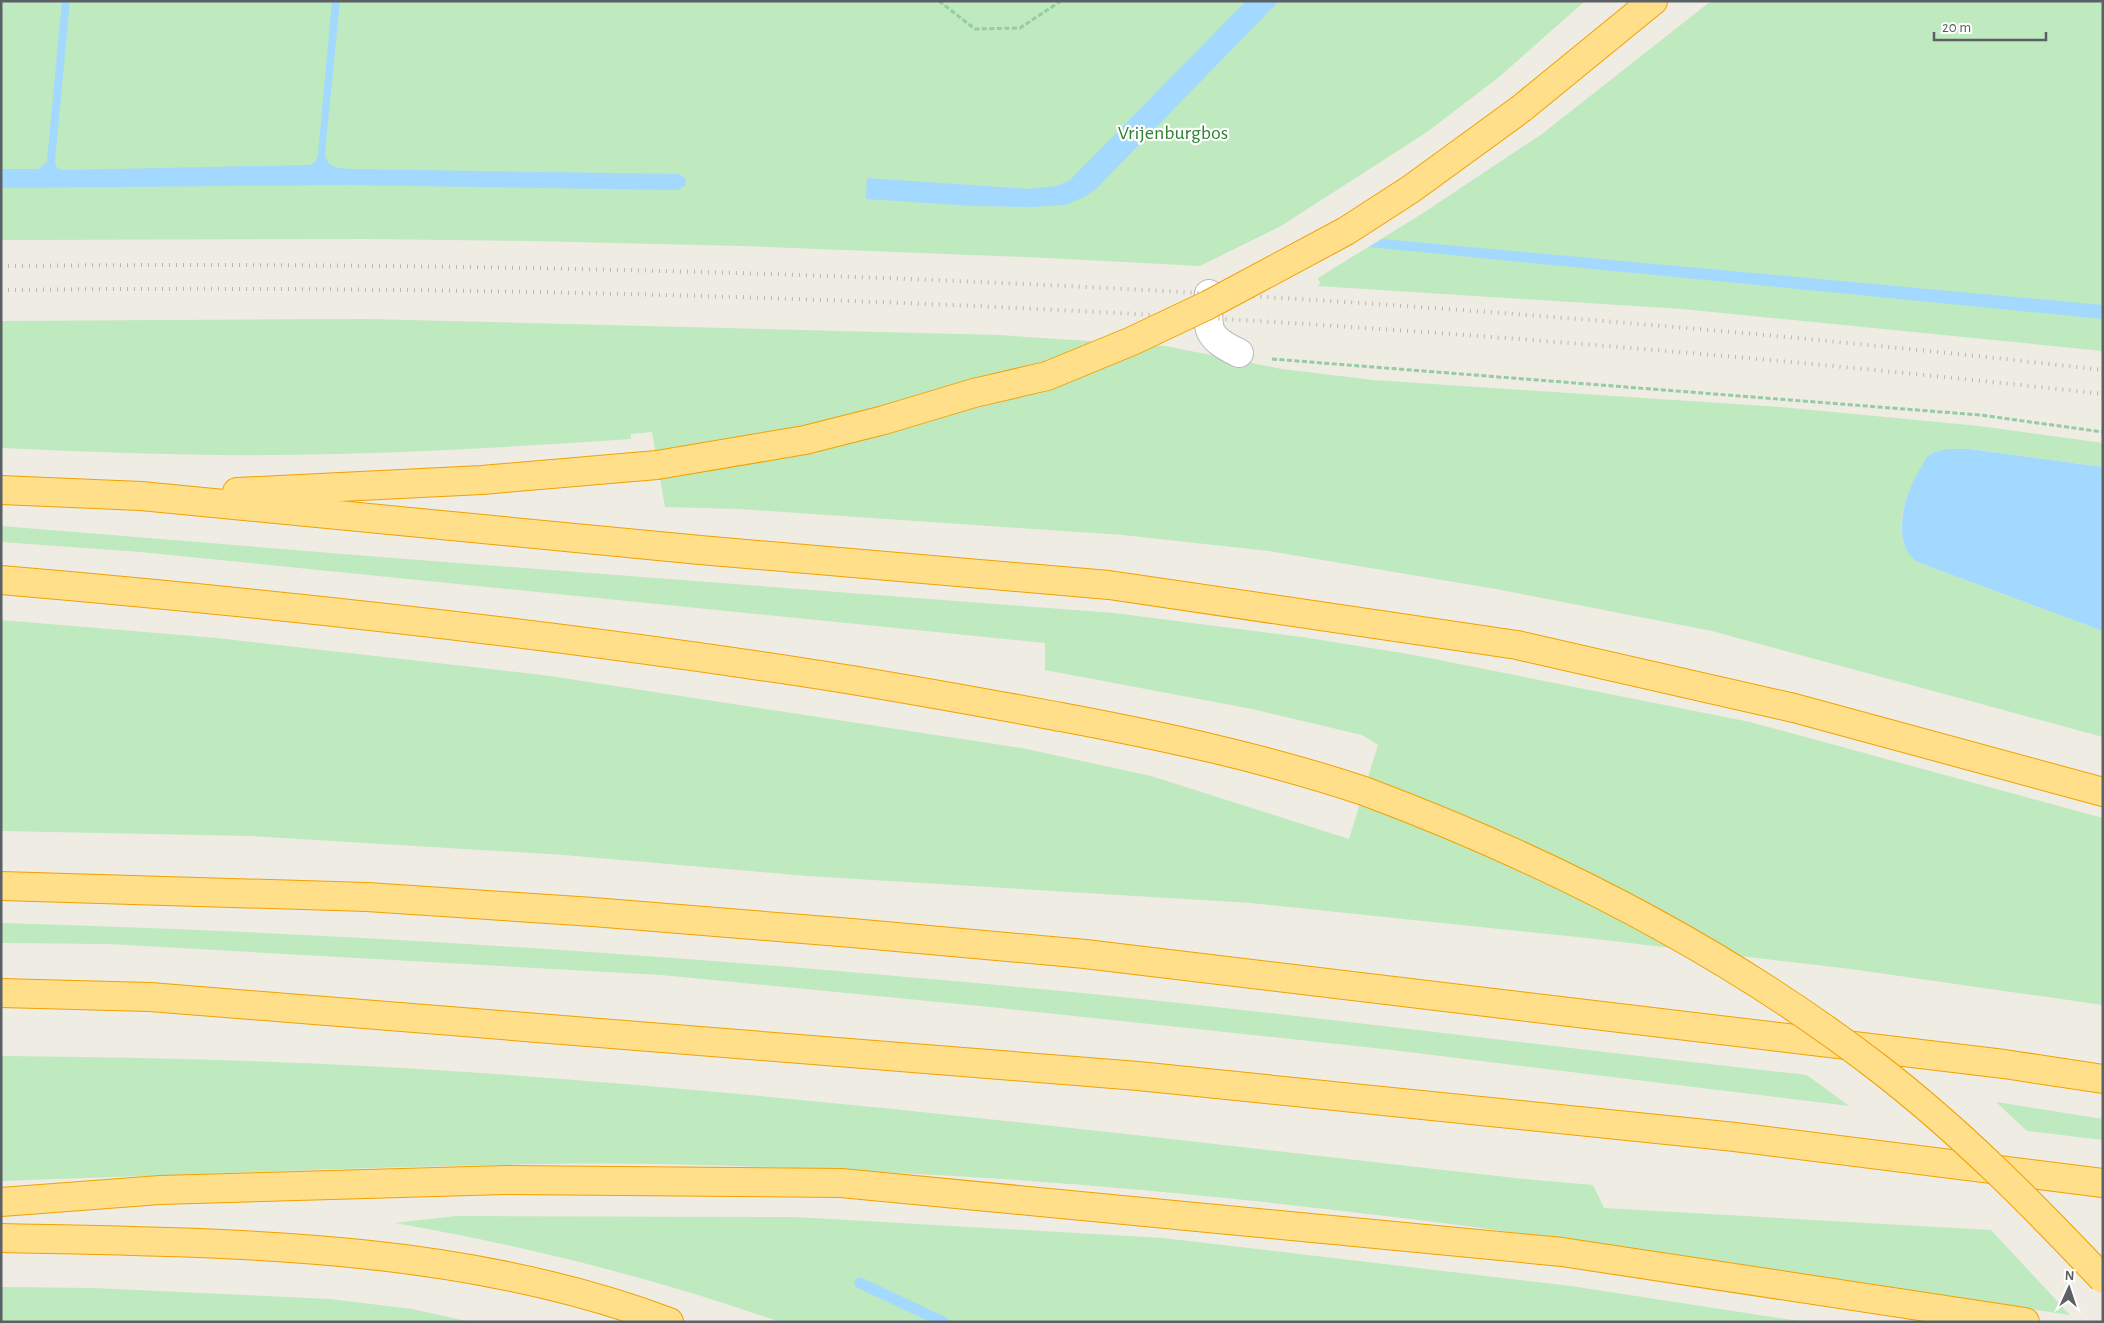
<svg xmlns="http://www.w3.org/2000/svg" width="2104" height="1323" font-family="'Alegreya Sans',sans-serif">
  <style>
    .green { fill: #bfe9be }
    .water { fill: #a3d9ff }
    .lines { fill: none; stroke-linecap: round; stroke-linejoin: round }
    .stream { stroke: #a3d9ff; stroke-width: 11 }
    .minor-casing { stroke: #b6babe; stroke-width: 30 }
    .highway-casing { stroke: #f2a100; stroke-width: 30 }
    .path { stroke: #96cba4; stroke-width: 3; stroke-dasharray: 5 2.5; stroke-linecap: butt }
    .minor { stroke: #fff; stroke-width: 28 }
    .highway { stroke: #ffdf8a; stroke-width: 28 }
    .rail { stroke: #b5b6b6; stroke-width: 4; stroke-dasharray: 1 6; stroke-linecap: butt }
    .highway-bridge-casing { stroke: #f2a100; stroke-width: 30; stroke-linecap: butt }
    .highway-bridge { stroke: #ffdf8a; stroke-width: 28 }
    .labels { text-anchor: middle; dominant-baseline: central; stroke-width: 4.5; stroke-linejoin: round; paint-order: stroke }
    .park-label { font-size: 20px; fill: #2e8230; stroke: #fff }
  </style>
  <rect width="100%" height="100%" fill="#efece3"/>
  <!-- green -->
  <path class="green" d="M1,1H1585L1499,77L1427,132L1281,226L1200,266L1047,258L743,246L530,241L367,239L1,240Z
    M1711,1H2103V351L1682,309L1317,286L1320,284L1318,278L1420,215L1542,134Z
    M368,319L998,335L1165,346L1282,369L1373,380L1780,407L1979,426L2103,443V467L1970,449L1931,454C1913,478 1893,516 1905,546C1907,552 1914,557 1917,562L2103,631V737L1712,631L1496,589L1269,551L1123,535L739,509L665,507L652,432L631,434V439C514,447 397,454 280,455C187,456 94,452 1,448V321Z
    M1,526L393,558L1114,613L1302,637L1414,655L1750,722L2103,818V1005L1851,969L1587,938L1251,903L807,876L564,855L251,836L1,831V620L217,638L543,675L1022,748L1151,776L1349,839L1378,745L1362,735L1252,709L1045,670V643L141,552L1,542Z
    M1,923C366,933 729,959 1092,994C1331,1018 1569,1049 1807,1075L1849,1106L1384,1049L990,1007L661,975L108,944L1,943Z
    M1,1056C129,1057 257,1060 385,1067C766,1089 1145,1137 1524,1179L1593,1185L1604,1208L1991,1230L2070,1315C1681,1255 1292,1192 899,1173C781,1167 662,1162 544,1164C363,1167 182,1175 1,1181Z
    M1996,1102L2103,1119V1140L2027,1131Z
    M456,1216L795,1217L1163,1238L1571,1286L1805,1322H780C654,1278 526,1246 395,1223Z
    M1,1287L94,1288L330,1299L412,1309L471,1322H1Z"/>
  <!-- water -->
  <path class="water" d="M62,1H70L55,161L57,168L64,170L310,165L316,161L318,154L332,1H340L325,153C327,169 336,167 350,169L679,174L686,179V185L678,190L348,185L1,188V169H39L47,161Z
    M1246,1H1279L1096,189L1084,197L1065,205L1031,207L972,206L866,199L867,178L1029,189L1057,186L1070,180Z
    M1382,239L2103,305V319L1369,247Z
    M1946,449H1970L2103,467V631L1917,562C1889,541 1905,491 1922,466C1924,462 1927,456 1931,454C1935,451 1942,451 1946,449Z"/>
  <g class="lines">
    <!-- stream -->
    <path class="stream" d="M860,1283L943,1322"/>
    <!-- minor casing -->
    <g class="minor-casing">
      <path id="minor" d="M1209,294C1207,329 1205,337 1239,353"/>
    </g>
    <!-- highway casing -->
    <g class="highway-casing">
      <path id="highway" d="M1522,108L1653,1
        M1,490L141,496L700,550L1109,585L1517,645L1794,708L2103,792
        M237,492L482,480L657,465
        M1,580C268,603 536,632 801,672C888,685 974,701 1061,717C1163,736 1265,758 1364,791
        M1,886L367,897L593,912L852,933L1085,954L2004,1064L2103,1079
        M1,993L150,997L1138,1076L1735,1137L2103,1183
        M1,1202L160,1190L505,1180L841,1183L1562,1252L2025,1322
        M1,1238C224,1243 457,1242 669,1322"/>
    </g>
    <!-- path -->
    <path class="path" d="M939,1L975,29L1020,28L1061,1
      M1272,359L1980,415L2103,432"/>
    <!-- minor -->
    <use href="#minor" class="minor"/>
    <!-- highway -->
    <use href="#highway" class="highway"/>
    <!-- rail -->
    <path class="rail" d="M1,266C703,259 1405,290 2103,370
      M1,290C703,282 1405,316 2103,394"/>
    <!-- highway-bridge casing -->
    <g class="highway-bridge-casing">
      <path id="highway-bridge" d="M657,465L805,440L884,420L974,393L1047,376L1132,341L1208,305L1346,231L1411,189L1522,108
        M1364,791C1546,859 1722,948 1877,1067C1959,1130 2032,1204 2103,1279"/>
    </g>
    <!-- highway-bridge -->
    <use href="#highway-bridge" class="highway-bridge"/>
  </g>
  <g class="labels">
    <!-- park labels -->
    <g class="park-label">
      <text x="1173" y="133">Vrijenburgbos</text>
    </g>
  </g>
  <!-- border -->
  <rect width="2104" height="1323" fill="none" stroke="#5b6065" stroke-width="5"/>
  <!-- north arrow -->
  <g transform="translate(2069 1288) rotate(3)" stroke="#ffffff" stroke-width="4" paint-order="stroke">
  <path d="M0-4L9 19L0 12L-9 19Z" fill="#5b6065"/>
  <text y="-8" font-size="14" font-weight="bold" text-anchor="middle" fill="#5b6065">N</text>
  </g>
  <!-- scale -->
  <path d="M1934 32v8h112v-8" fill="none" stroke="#5b6065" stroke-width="2.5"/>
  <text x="1942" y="32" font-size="15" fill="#5b6065" stroke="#ffffff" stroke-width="4" paint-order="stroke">20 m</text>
</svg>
